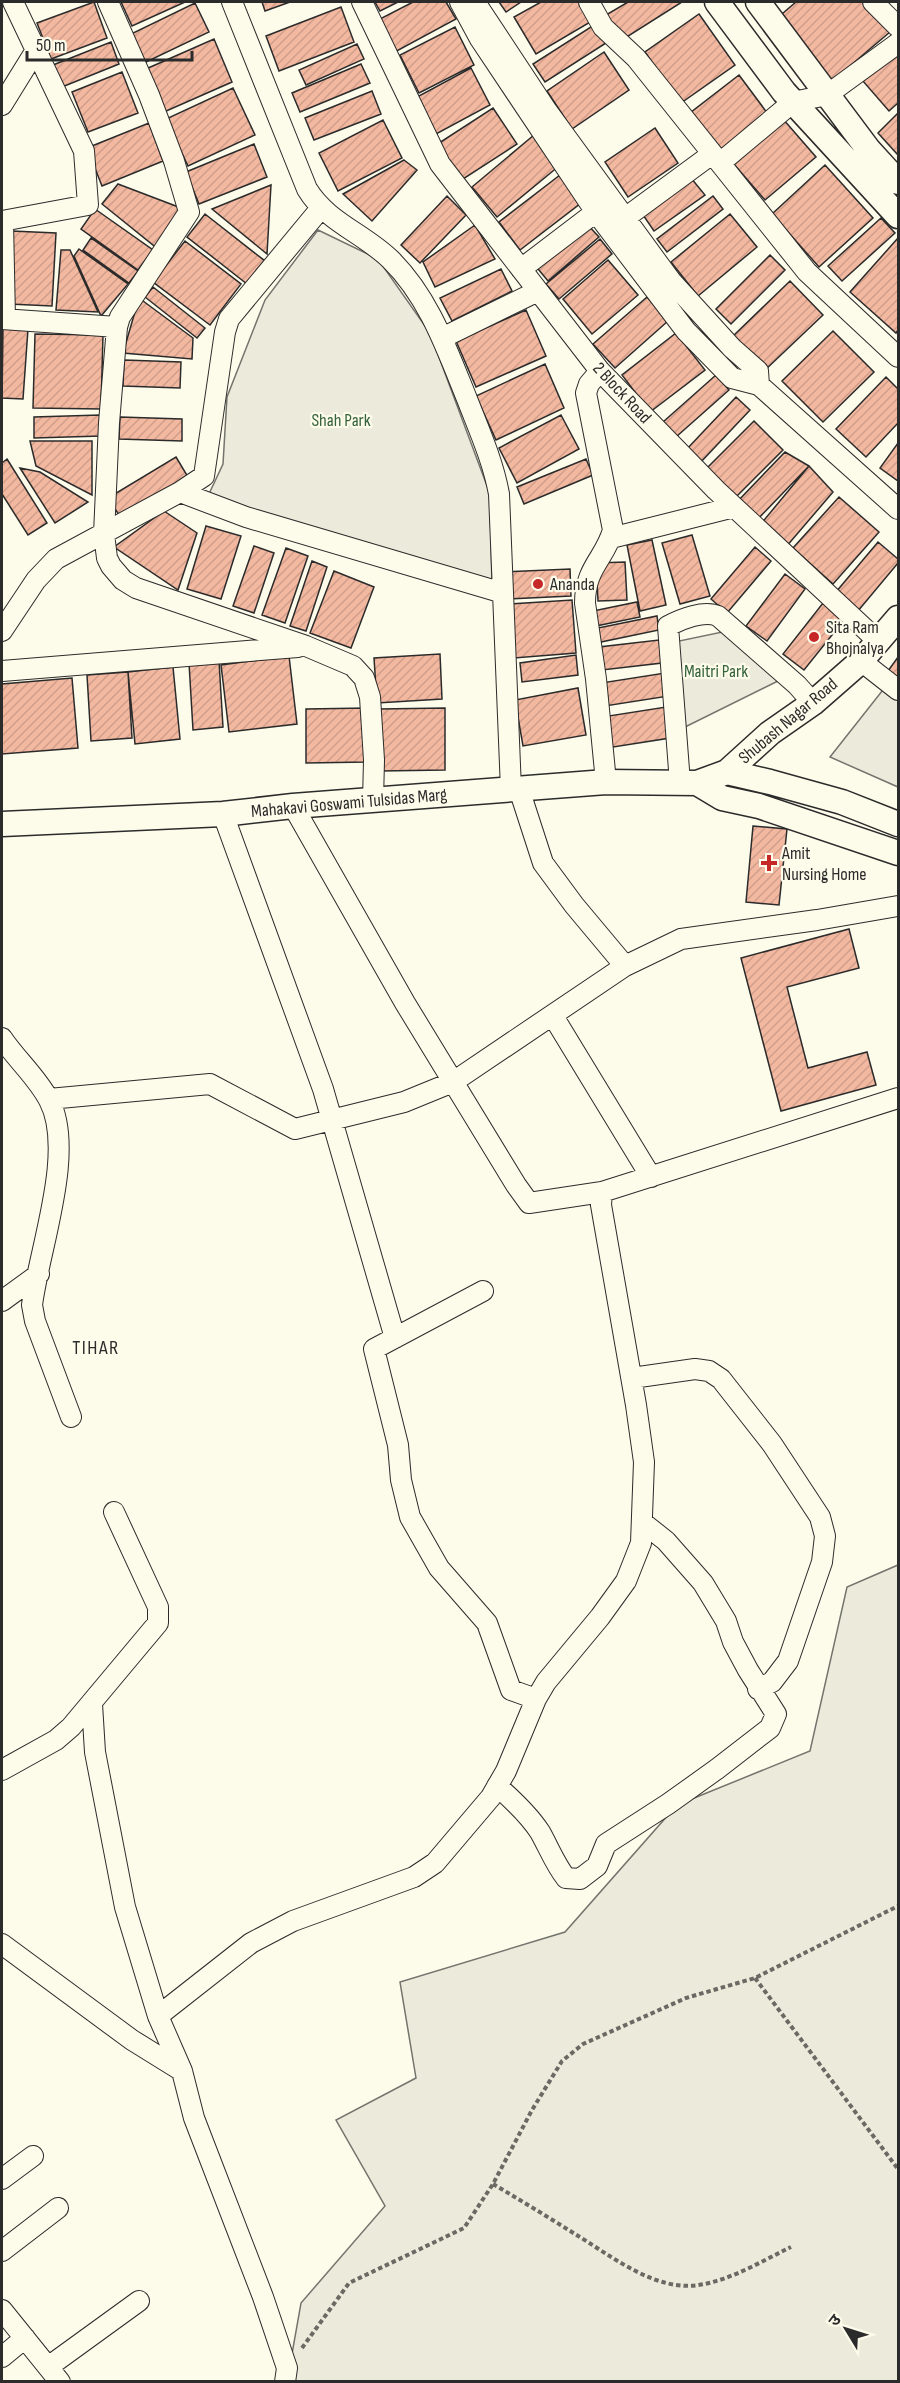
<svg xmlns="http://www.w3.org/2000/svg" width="900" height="2383" font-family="'Sofia Sans Condensed','Noto Sans Devanagari',sans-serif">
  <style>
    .green { fill: #ecebdb; stroke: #74746e; stroke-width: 1.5 }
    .building { fill: url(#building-hatch); stroke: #2b2b2b; stroke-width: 1.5 }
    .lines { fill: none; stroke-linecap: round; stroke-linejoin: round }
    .minor-casing { stroke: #2b2b2b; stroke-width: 22 }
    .tertiary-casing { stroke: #2b2b2b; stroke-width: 27 }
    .path { stroke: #6a6964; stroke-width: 4; stroke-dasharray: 4.5 3; stroke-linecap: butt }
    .minor { stroke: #fdfbea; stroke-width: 20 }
    .tertiary { stroke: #fdfbea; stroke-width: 24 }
    .poi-dot { fill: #c62828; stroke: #fdfbea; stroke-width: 2 }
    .labels { text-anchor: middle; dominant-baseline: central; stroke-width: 4.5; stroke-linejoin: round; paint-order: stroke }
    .street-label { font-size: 18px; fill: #2b2b2b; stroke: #fdfbea }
    .park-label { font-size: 18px; fill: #34623c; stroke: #fdfbea }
    .poi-label { font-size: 18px; fill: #2b2b2b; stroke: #fdfbea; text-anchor: start }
    .neighbourhood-label { font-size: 20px; letter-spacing: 1.5px; fill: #2b2b2b; stroke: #fdfbea }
  </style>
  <defs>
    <pattern id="building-hatch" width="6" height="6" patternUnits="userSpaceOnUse" patternTransform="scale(1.5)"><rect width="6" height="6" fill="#f2b8a0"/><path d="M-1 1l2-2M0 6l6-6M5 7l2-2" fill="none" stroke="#d09e8a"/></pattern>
  </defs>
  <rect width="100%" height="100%" fill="#fdfbea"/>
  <!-- green -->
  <path class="green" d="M318,230L378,259L430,333L490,494L492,588L208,496L223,464L227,397L265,300Z
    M727,631L784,678L681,729L679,641Z
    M886,686L898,695V787L830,757Z
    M898,1565V2381L287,2382L301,2303L385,2206L336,2120L416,2078L400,1982L565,1932L677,1805L810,1751L847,1587Z"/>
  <!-- building -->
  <path class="building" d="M94,2L107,38L51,59L37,23Z
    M121,2H185L132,26Z
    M262,2H290L265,11Z
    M375,2H398L380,11Z
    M413,2H446L456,19L393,53L376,21Z
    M499,2H521L506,12Z
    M541,2H580L592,21L536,54L514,17Z
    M628,2H682L622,40L606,15Z
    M796,2H863L890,32L831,82L776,19Z
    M195,3L209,32L144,63L131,34Z
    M341,7L354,42L279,71L266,36Z
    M699,14L735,65L681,103L645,52Z
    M594,25L606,43L545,82L533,64Z
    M455,27L474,65L419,93L400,55Z
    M214,39L232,82L164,112L146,69Z
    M111,42L119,64L57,89L48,67Z
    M357,44L364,59L306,85L299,70Z
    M604,52L629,90L572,129L547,91Z
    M898,55V103L889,111L862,80Z
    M361,64L370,83L300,112L292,93Z
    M471,68L490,105L436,134L417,97Z
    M122,72L138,113L88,132L72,92Z
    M739,75L768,114L719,152L690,113Z
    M233,88L255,135L188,166L166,119Z
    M372,91L381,114L314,140L305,118Z
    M493,108L517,144L460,181L436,145Z
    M898,113V155L878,133Z
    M783,119L816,157L765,200L732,162Z
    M383,120L402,158L338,191L319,153Z
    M149,123L163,161L102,186L87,148Z
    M655,128L678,163L628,197L605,162Z
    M534,135L559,166L497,217L472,187Z
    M254,144L267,177L199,204L186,172Z
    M404,160L417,170L372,221L343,194Z
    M825,165L873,218L819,267L772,214Z
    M560,175L581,203L520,250L499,222Z
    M691,178L705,195L654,231L641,212Z
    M118,184L181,208L158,249L102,204Z
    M271,185L267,254L212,209Z
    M447,196L466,215L420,263L401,245Z
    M713,196L723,209L667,252L657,239Z
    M95,209L153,250L138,270L81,229Z
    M205,214L265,261L247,284L187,237Z
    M730,214L757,247L698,296L671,262Z
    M881,218L895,233L842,281L828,266Z
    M585,222L599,237L548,281L534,264Z
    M475,225L495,259L435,287L423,262Z
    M12,231L56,233L52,306L9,304Z
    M91,238L138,271L129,283L83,250Z
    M898,238V330L896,333L850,292Z
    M600,239L612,254L559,299L546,284Z
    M185,241L241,284L210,325L153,282Z
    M79,249L128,284L101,316L74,256Z
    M61,250H70L98,312L56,310Z
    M770,255L785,270L731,324L716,309Z
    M608,260L638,295L592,334L563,299Z
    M501,269L512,291L452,321L440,298Z
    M790,281L823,315L763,372L731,338Z
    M153,287L205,328L197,338L145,297Z
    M647,297L668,321L615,368L593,344Z
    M139,298L193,338L192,359L123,353Z
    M526,310L546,356L476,387L456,341Z
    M3,327L28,329L23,399L2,398Z
    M833,331L874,372L823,422L782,381Z
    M676,333L705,370L650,412L622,375Z
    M35,334L103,335L101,409L33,408Z
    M124,360L181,362L180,388L123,386Z
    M545,364L564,408L496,440L476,396Z
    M716,375L729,390L676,437L663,422Z
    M886,377L898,389V423L866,457L836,429Z
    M736,397L750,410L700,463L686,450Z
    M100,415L101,436L34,438V417Z
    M561,415L579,449L517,483L499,448Z
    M120,417L182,419V441L119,439Z
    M754,421L783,450L732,501L703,472Z
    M30,441H92V495L36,466Z
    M898,443V481L880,468Z
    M785,452L809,466L755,522L736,503Z
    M176,457L188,477L121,518L108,498Z
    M7,459L47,523L28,535L2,494V463Z
    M586,459L593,475L524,504L517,487Z
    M809,466L833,492L786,547L760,525Z
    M20,468L40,472L88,502L55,523Z
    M839,497L879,532L833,584L793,548Z
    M164,511L197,533L178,590L114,547Z
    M206,526L241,536L221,599L187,589Z
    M692,535L710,596L680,604L662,543Z
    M652,540L666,605L640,611L627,545Z
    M878,542L898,559V563L858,611L836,592Z
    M254,546L274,553L254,613L233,606Z
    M755,547L771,561L727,613L711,599Z
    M286,548L308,556L285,623L262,615Z
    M312,561L327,567L306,631L290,626Z
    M625,562L627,600L598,601L596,563Z
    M570,569L571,596L507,599L505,572Z
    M334,571L374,587L351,648L310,633Z
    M785,574L805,589L767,641L746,626Z
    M572,600L576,653L514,658L510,604Z
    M637,602L640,617L591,627L588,612Z
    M823,603L844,620L804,670L783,654Z
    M657,616L659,630L596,643L593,629Z
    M659,640L662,663L602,670L599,647Z
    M440,654L442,699L377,703L374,658Z
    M576,655L578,675L522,682L520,663Z
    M289,656L297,724L229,732L221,665Z
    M898,657V680L888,671Z
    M219,661L223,727L193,730L189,663Z
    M173,667L180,739L135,744L128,672Z
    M128,672L132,738L91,741L87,675Z
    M665,673L669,696L605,706L601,683Z
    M72,678L78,748L2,754V684Z
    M578,688L586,735L523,746L515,700Z
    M666,707L670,738L607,748L602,717Z
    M367,708V762L306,763V709Z
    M445,708V770L380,771L379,709Z
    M753,826L787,829L779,905L746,902Z
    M849,929L859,968L787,987L808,1068L867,1052L876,1085L781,1111L741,958Z"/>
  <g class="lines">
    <!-- minor casing -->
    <g class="minor-casing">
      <path id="minor" d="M108,2L149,95L174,161L189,212L120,317L117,327L109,423L104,534L107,558L111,566L123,580L136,588L306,646L353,666L364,678L370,697L374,760L373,801
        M232,2L307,189C327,222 363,233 390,259C429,297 447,350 467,399C479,430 493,461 499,494L511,790
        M362,2L440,164L600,371L716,490L879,642
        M460,2L480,39L595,211L686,331L732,378L759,385
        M475,2L547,111L671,281L732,348L758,371L759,385L898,509
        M589,2L603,27L636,58L807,272L898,357
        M873,2L898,27
        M2,105L36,50
        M720,163L793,102L827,95L898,43
        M625,218L712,154
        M2,221L88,205L84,151L13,2
        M3,222L5,319
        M521,269L605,205
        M2,319L117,327
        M442,338L538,291
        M600,371L589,384L586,393L613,530C605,559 585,567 585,603L596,679L606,782
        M180,492L246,517L503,593
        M611,538L734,507
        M2,631L36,580L56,559L180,492L204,476L225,332L229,319L321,208
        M861,661L898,690
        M2,671L298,647
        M680,783L668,626C681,619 704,610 718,616L797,685L813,703
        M519,789L543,863L574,905L625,966
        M223,814L323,1089L395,1338
        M553,1016L651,1177
        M2,1038C16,1059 37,1077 49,1100C76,1151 39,1249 32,1305L35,1321L71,1417
        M49,1099L210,1084L295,1129L404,1102L453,1082L625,966L681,939L817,920L898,906
        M602,1192L898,1098
        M483,1291L374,1349L398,1445L401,1480L410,1517L439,1568L487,1623L511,1690L536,1699
        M2,1301L39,1274
        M632,1378L695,1369L709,1371L721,1379L772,1444L820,1517L825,1536L822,1562L788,1661L772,1682L758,1689
        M92,1704L95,1752L125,1907L158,2016
        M2,1770L56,1740L71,1727L158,1623V1607L114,1512
        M497,1786C513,1800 529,1815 540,1832C549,1848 555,1864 566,1878L580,1879L597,1866L606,1844L668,1804L717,1769L770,1728L776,1714L748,1670L733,1642L726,1621L703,1583L666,1541L642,1522
        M2,1944L132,2040L182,2071L194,2118L263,2297L287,2368L285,2382
        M182,2071L158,2016L251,1943L293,1921L414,1877L435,1863L491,1797L506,1771L536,1699L546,1682L600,1617L626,1581L641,1543L644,1462L636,1405L601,1205L602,1192L529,1203L516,1185L405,1003L293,806
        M2,2179L33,2156
        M2,2251L58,2208
        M2,2310L60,2382
        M2,2357L25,2338
        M48,2367L139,2301"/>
    </g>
    <!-- tertiary casing -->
    <g class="tertiary-casing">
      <path id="tertiary" d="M717,2L784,92L898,216
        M758,2L868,149L898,182
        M727,772L770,733L813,703L861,661L898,618
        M697,783L722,798L759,806L898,853
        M2,824L223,814L293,806L606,782L697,783L727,772L770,782L842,802L898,824"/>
    </g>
    <!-- path -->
    <path class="path" d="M755,1978L898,2169
      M493,2184C520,2200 548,2217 575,2234C610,2255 655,2292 699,2285C731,2280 762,2261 791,2247
      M302,2348L349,2283L464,2228L493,2184L532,2110L562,2061L583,2044L686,1998L755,1978L898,1906"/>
    <!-- minor -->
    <use href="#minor" class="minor"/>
    <!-- tertiary -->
    <use href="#tertiary" class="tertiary"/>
  </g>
  <!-- markers -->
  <g class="poi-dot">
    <circle cx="538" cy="584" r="6"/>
    <circle cx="814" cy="637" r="6"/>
    <path d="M766 854h6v6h6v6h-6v6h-6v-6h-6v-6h6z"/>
  </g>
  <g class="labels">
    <!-- street labels -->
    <g class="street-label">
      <text transform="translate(622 393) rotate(47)">2 Block Road</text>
      <text transform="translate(788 721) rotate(-40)">Shubash Nagar Road</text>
      <text transform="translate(349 803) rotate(-5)">Mahakavi Goswami Tulsidas Marg</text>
    </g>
    <!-- park labels -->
    <g class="park-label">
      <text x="341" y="420">Shah Park</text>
      <text x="716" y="671">Maitri Park</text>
    </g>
    <!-- poi labels -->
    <g class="poi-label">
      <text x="550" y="584">Ananda</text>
      <text x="826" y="627">Sita Ram<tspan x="826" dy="21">Bhojnalya</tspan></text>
      <text x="782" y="853">Amit<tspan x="782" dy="21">Nursing Home</tspan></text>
    </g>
    <!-- neighbourhood labels -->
    <g class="neighbourhood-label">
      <text x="96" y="1348">TIHAR</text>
    </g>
  </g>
  <!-- border -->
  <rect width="900" height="2383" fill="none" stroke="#2b2b2b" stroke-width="6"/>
  <!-- north arrow -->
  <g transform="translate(846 2329) rotate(308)" stroke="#fdfbea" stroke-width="4.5" paint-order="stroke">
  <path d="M0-4.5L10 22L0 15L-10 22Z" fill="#2b2b2b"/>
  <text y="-9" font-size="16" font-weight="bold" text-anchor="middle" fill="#2b2b2b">उ</text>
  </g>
  <!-- scale -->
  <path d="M27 51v9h165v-9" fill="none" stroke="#2b2b2b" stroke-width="3"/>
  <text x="36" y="51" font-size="18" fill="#2b2b2b" stroke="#fdfbea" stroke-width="4.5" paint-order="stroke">50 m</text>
</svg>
